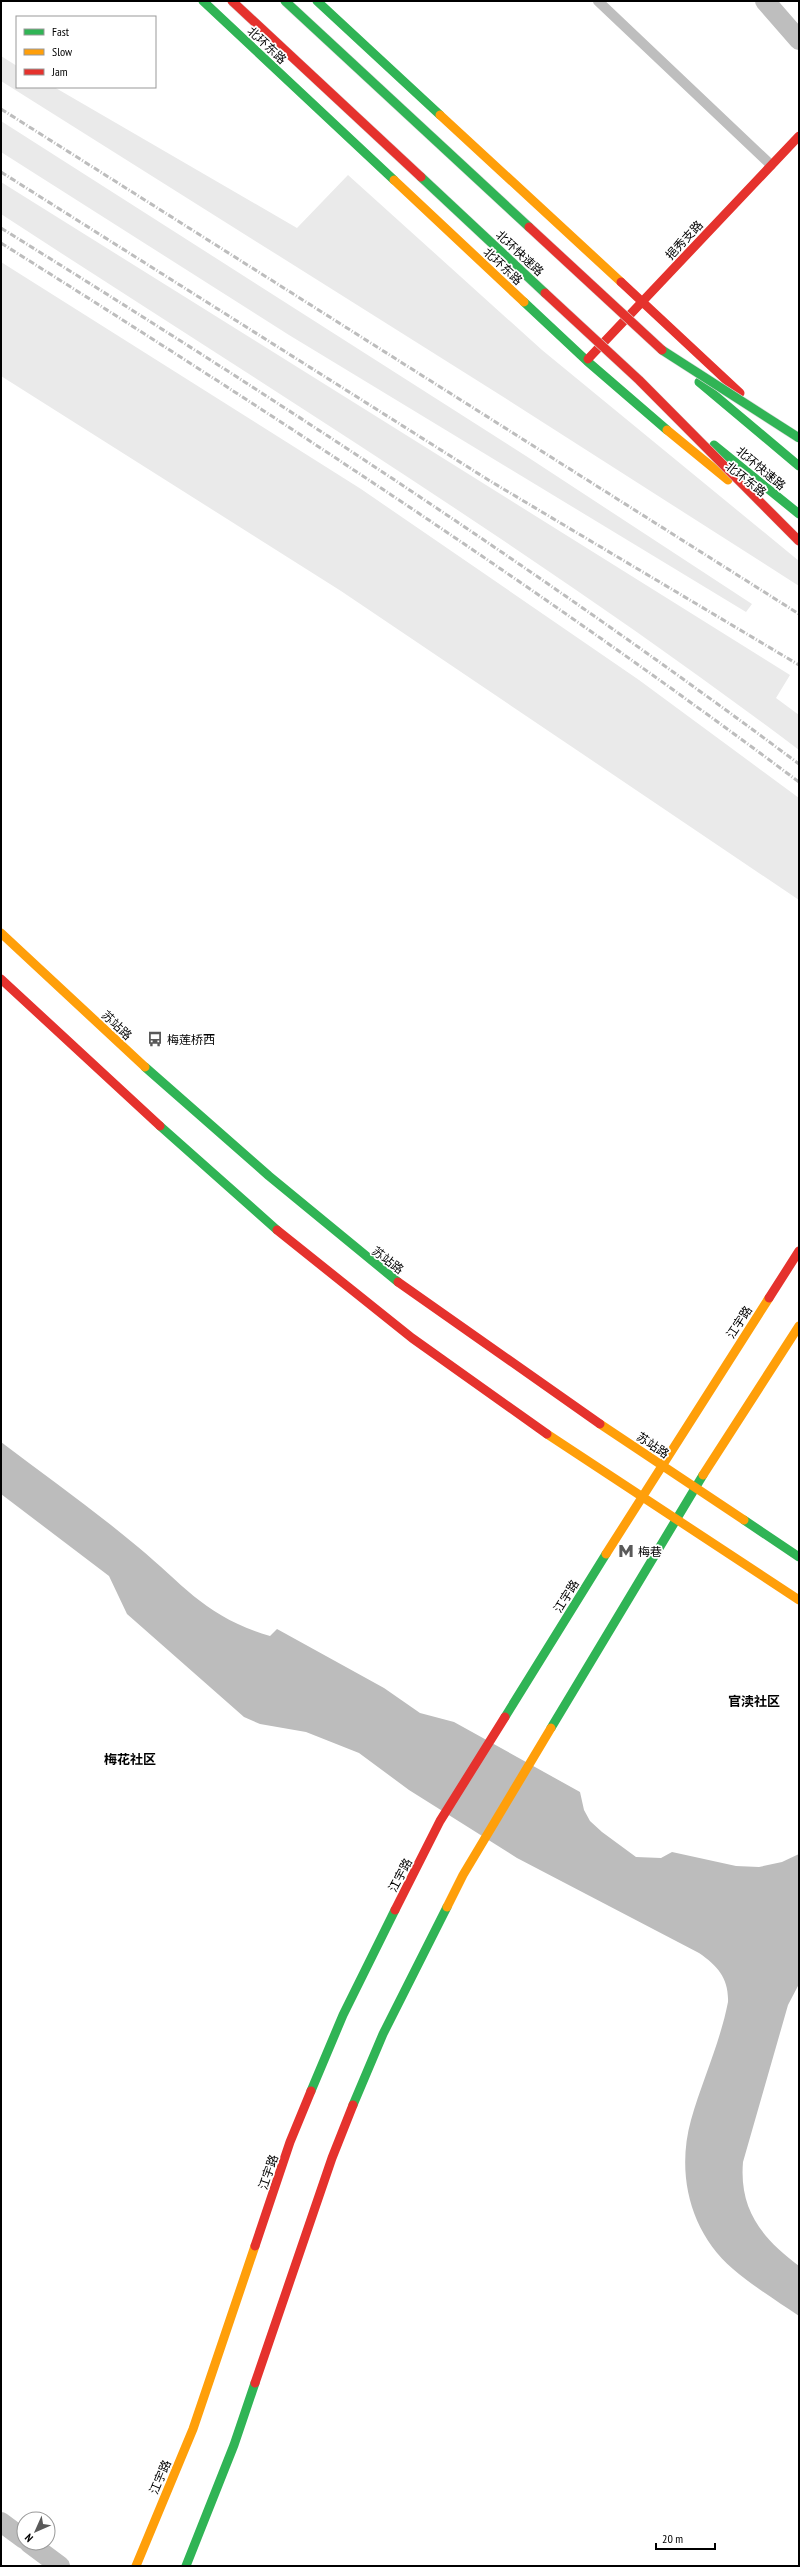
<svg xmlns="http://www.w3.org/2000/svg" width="800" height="2567" font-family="'PT Sans Narrow','Noto Sans SC',sans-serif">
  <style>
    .green { fill: #eaeaea }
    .water { fill: #bcbcbc }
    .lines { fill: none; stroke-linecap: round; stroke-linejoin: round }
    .lane { stroke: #bebebe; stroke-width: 10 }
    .street { stroke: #bebebe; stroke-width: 20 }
    .fast { stroke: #30b455; stroke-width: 9 }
    .slow { stroke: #ff9f0a; stroke-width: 9 }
    .jam { stroke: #e5322d; stroke-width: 9 }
    .rail { stroke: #bdbdbd; stroke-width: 3; stroke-dasharray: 6 2 1 2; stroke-linecap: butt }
    .fast-bridge-casing { stroke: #dbdbdb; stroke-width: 10; stroke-linecap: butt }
    .jam-bridge-casing { stroke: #dbdbdb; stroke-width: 10; stroke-linecap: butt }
    .fast-bridge { stroke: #30b455; stroke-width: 9 }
    .jam-bridge { stroke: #e5322d; stroke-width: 9 }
    .labels { text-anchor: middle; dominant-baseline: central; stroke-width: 3.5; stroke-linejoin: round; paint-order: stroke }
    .street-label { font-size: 12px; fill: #000; stroke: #fff }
    .poi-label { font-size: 12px; fill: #000; stroke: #fff; text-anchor: start }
    .neighbourhood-label { font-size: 13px; font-weight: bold; fill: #000; stroke: #fff }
  </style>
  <rect width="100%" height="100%" fill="#fff"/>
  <!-- green -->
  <path class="green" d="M1,56L17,66V87H54L297,228L348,175L542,350L799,561V586L505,398L1,81Z
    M1,121L526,456L752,604L746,612L289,335L1,152Z
    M1,182L790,675L776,698L799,715V750C544,557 269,389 1,214Z
    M1,262L361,489L639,680L799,798V900L341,591L1,376Z"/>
  <!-- water -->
  <path class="water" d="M1,1442C47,1477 94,1510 138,1547C186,1587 206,1617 270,1636L277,1629L384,1688L420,1713L454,1722L580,1792L584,1810L590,1821L602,1832L636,1857L661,1858L672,1852L736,1866L759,1867L782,1862L799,1854V1984L788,2005L782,2026L743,2162C739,2210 762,2238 799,2266V2316C777,2301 753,2286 733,2269C690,2232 676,2174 691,2120C702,2081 720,2043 728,2002C729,1979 718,1966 699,1953L517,1858L409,1790L359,1753L306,1732L260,1724L244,1717L127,1614L109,1576L1,1494Z"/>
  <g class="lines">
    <!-- lane -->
    <path class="lane" d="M598,1L771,165"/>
    <!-- street -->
    <path class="street" d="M765,1L799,40
      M1,2522L24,2539
      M29,2543L60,2566"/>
    <!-- fast -->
    <path class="fast" d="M203,1L394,180
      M317,1L440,115
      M524,302L587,361L667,430
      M699,382L799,466
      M714,445L799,514
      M145,1067L269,1176L398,1282
      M160,1126L277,1230
      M744,1520L799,1557
      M505,1717L606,1554
      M551,1728L703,1475
      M311,2091L343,2015L395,1910
      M353,2105L383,2034L447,1907
      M186,2566L234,2445L255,2383"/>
    <!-- slow -->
    <path class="slow" d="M440,115L621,282
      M394,180L524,302
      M667,430L728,480
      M1,933L145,1067
      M600,1424L744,1520
      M547,1434L799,1600
      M703,1475L799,1326
      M606,1554L769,1298
      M447,1907L463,1875L551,1728
      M136,2566L193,2429L255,2246"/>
    <!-- jam -->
    <path class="jam" d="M621,282L740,393
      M588,359L799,136
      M1,979L160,1126
      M277,1230L412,1338L547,1434
      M398,1282L600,1424
      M769,1298L799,1251
      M395,1910L440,1821L505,1717
      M255,2246L290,2142L311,2091
      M255,2383L332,2158L353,2105"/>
    <!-- rail -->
    <path class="rail" d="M1,109L799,614
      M1,172L490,481L799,665
      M1,228C273,397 542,572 799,764
      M1,243C273,414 541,589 799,782"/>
    <!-- fast-bridge casing -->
    <g class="fast-bridge-casing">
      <path id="fast-bridge" d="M285,1L529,227
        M421,177L545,293
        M662,350L799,438"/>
    </g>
    <!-- jam-bridge casing -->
    <g class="jam-bridge-casing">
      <path id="jam-bridge" d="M232,1L421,177
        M529,227L662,350
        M545,293L639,380L799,541"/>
    </g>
    <!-- fast-bridge -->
    <use href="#fast-bridge" class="fast-bridge"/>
    <!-- jam-bridge -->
    <use href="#jam-bridge" class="jam-bridge"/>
  </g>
  <!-- icons -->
  <defs>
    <g id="bus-bare" transform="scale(1.2)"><path d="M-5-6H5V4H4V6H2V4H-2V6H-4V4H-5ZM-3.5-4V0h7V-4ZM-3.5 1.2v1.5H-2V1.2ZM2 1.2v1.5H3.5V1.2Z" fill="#595959" stroke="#fff" stroke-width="2.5" paint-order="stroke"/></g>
    <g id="metro-bare" transform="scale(1.2)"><path d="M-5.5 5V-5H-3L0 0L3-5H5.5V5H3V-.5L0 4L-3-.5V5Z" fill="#595959" stroke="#fff" stroke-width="2.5" paint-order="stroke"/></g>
  </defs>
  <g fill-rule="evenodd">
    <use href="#bus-bare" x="155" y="1039"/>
    <use href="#metro-bare" x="626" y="1551"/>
  </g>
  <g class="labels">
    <!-- street labels -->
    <g class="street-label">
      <text transform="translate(267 45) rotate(43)">北环东路</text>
      <text transform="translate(684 240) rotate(-47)">挹秀支路</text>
      <text transform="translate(520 253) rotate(43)">北环快速路</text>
      <text transform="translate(503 266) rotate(43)">北环东路</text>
      <text transform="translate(761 468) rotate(40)">北环快速路</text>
      <text transform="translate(746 479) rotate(38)">北环东路</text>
      <text transform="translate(117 1025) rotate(43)">苏站路</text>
      <text transform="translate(388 1260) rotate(37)">苏站路</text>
      <text transform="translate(739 1322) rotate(-57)">江宇路</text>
      <text transform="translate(653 1445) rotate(34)">苏站路</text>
      <text transform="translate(566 1596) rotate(-58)">江宇路</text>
      <text transform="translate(400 1875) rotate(-62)">江宇路</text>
      <text transform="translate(268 2172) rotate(-71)">江宇路</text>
      <text transform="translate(160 2477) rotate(-67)">江宇路</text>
    </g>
    <!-- poi labels -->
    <g class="poi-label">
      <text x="167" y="1039">梅莲桥西</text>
      <text x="638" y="1551">梅巷</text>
    </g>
    <!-- neighbourhood labels -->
    <g class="neighbourhood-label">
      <text x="754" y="1701">官渎社区</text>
      <text x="130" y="1759">梅花社区</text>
    </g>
  </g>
  <!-- border -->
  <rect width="800" height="2567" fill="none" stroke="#000000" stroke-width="4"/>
  <!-- legend -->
  <rect x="16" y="16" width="140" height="72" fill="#ffffff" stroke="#999999"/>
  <rect x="24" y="29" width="20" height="6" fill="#30b455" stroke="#999999"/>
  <text x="52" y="36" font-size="12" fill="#000000">Fast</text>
  <rect x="24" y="49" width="20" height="6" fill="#ff9f0a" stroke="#999999"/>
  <text x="52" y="56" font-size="12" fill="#000000">Slow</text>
  <rect x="24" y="69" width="20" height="6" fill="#e5322d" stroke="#999999"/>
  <text x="52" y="76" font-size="12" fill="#000000">Jam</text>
  <!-- north arrow -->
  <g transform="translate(36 2531) rotate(225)"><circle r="19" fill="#ffffff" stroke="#999999"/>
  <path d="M0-3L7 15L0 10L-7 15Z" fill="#595959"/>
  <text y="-6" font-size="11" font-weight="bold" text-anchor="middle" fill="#000000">N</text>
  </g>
  <!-- scale -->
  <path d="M656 2543v6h59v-6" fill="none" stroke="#000000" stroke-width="2"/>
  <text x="662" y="2543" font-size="12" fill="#000000" stroke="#ffffff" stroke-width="3" paint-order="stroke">20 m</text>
</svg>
